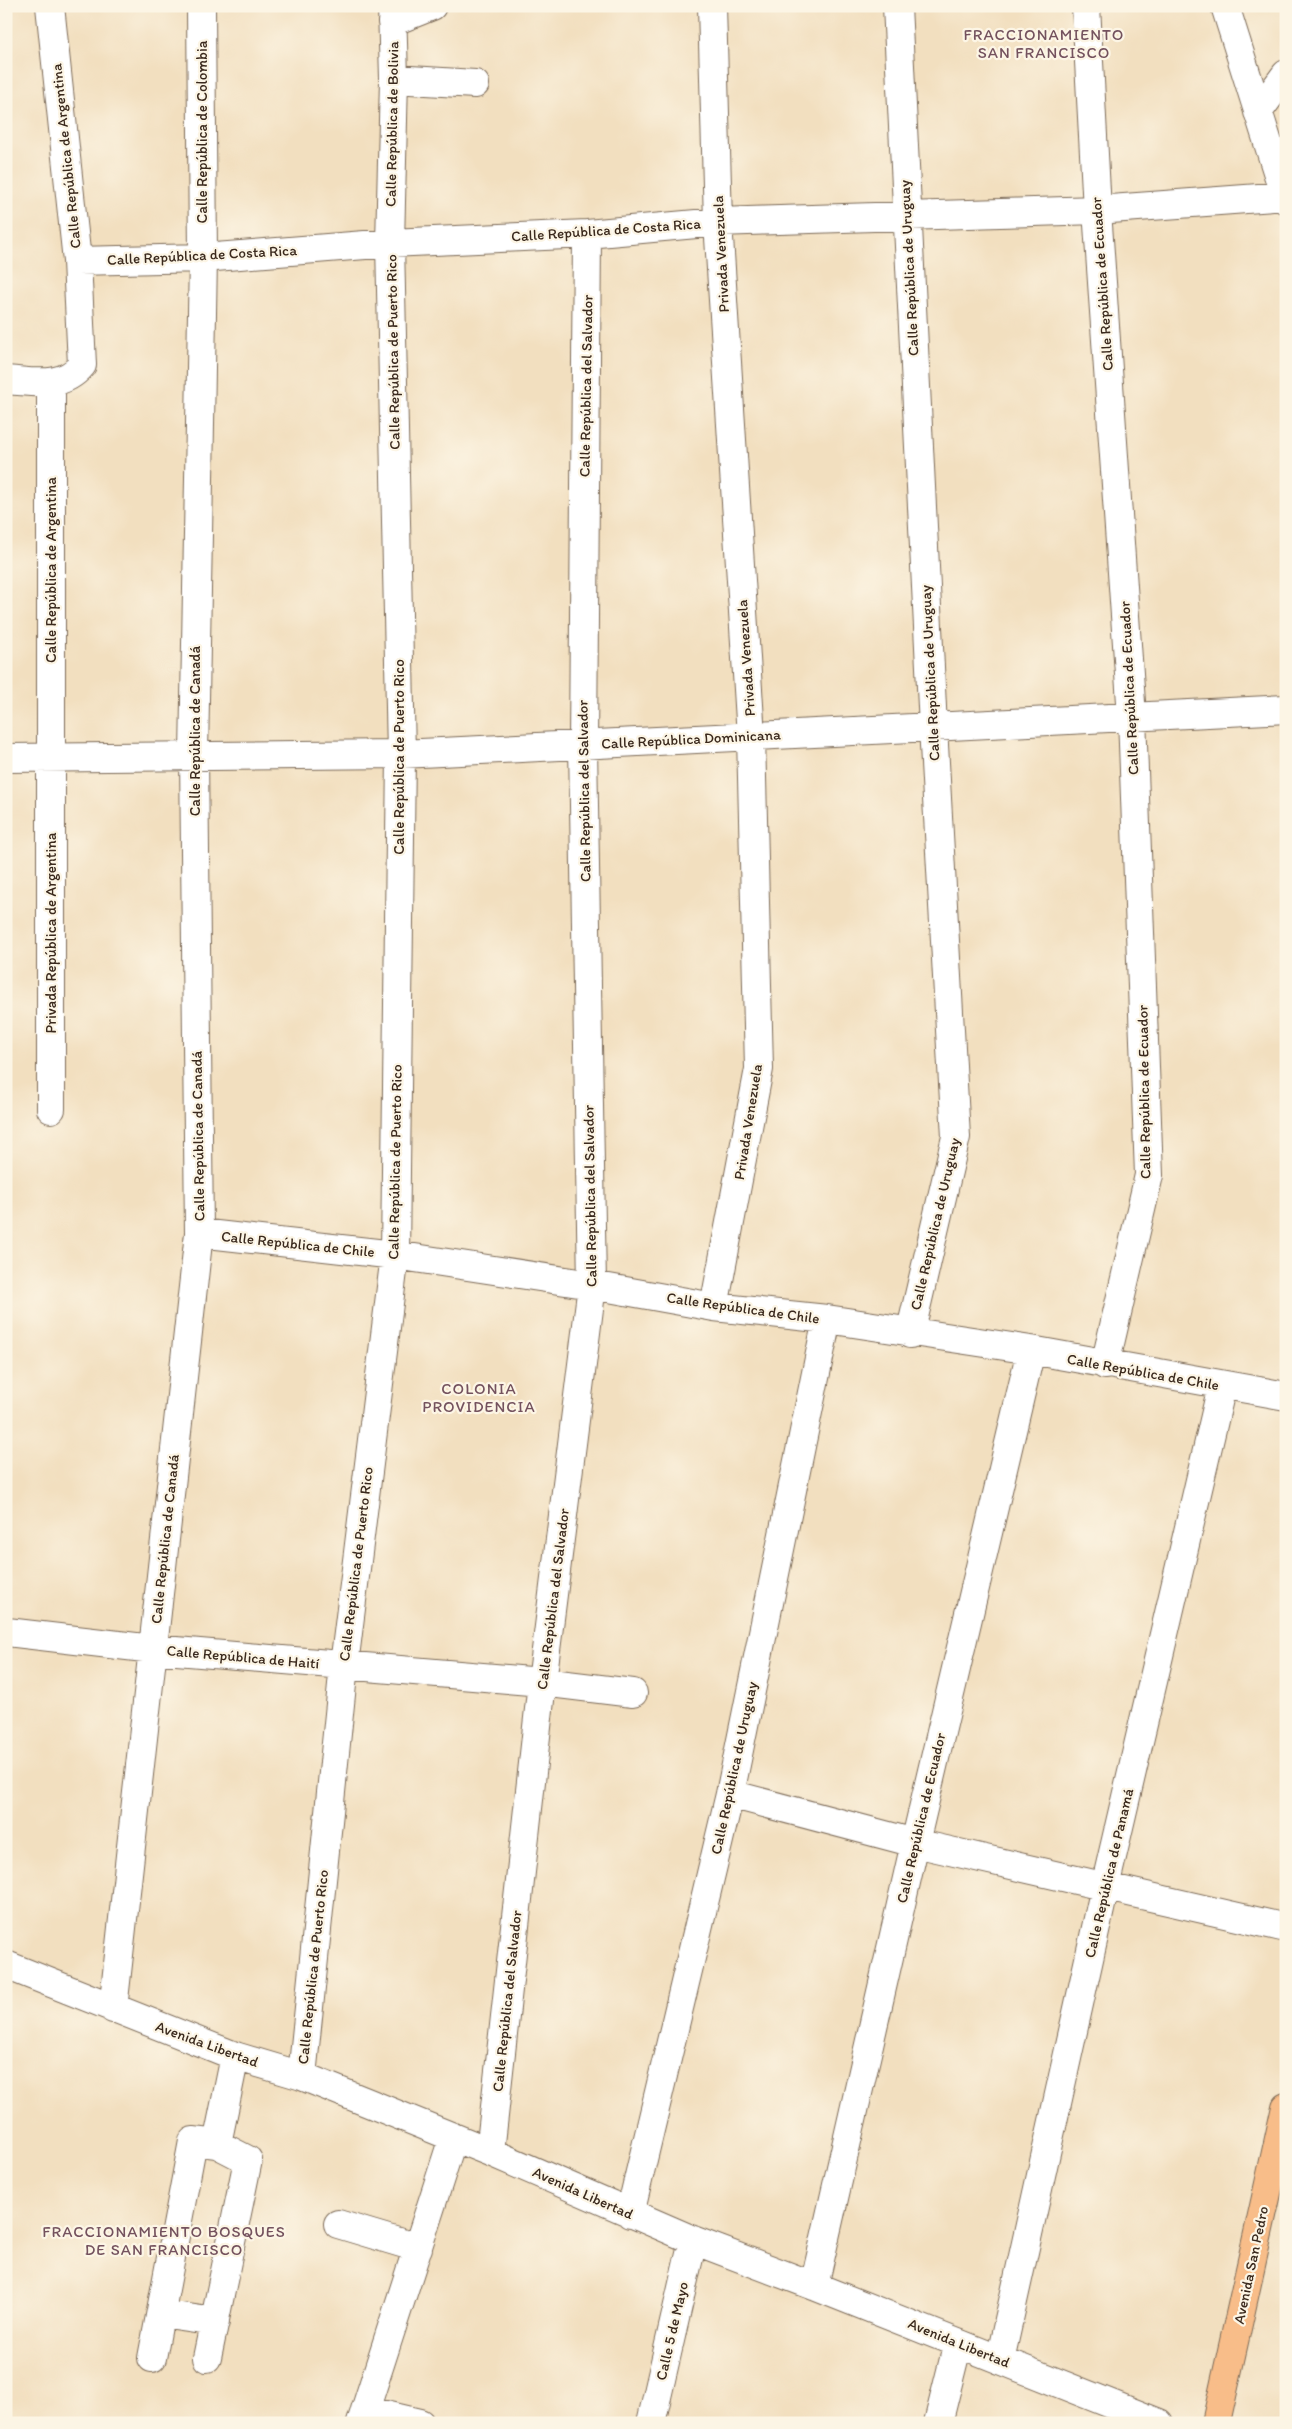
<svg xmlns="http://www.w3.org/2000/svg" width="1292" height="2429" font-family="Itim,sans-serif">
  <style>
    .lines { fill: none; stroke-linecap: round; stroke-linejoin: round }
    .minor-casing { stroke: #7b6956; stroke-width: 30 }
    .major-casing { stroke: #7b6956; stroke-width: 30 }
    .minor { stroke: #fff; stroke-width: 28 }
    .major { stroke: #f8bd89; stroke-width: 28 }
    .labels { text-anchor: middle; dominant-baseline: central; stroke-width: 4.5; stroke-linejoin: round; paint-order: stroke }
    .street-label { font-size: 15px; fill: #3b2a1e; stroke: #fcf5e5 }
    .neighbourhood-label { font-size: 16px; letter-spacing: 1px; fill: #74525e; stroke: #fcf5e5 }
  </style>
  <rect width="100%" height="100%" fill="#fcf5e5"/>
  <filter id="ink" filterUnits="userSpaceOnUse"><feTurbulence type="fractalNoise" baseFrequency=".02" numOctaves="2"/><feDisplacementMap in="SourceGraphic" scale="10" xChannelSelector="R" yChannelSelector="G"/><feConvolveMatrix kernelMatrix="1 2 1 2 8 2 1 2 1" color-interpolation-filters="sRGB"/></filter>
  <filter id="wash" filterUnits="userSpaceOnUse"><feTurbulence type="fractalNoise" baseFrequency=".0096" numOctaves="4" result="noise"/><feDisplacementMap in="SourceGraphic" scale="20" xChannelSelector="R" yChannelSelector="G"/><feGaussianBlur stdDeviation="1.12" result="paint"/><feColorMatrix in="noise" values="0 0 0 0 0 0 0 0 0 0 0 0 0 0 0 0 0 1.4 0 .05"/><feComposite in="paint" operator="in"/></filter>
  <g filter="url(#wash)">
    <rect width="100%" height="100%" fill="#f2dfbf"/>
  </g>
  <g filter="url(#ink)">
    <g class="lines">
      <!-- minor casing -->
      <g class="minor-casing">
        <path id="minor" d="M712,6L718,222L751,736L759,1069L714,1307
          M897,6L933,727L956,1137L910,1334
          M1086,6L1097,210L1132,717L1149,1175L1105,1365
          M1225,6L1286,200
          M392,22L432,6
          M394,79L475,84
          M1258,112L1286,74
          M77,261L203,258L390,243L587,234L718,222L1097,210L1286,196
          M6,380C35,382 62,389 82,365L77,261L50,6
          M6,758L401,754L1286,709
          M51,1109V383
          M199,1233L395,1255L592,1285L714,1307L827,1319L1031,1350L1286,1396
          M7,1632L153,1649L542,1682L633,1693
          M730,1794L915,1843L1286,1928
          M6,1965L235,2056L302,2076L490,2152L693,2240L814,2286L1159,2423
          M113,2009L199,1233L194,755L203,258L201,6
          M302,2076L344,1665L395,1255L401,754L390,243L394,79L392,6
          M217,2144L235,2056
          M490,2152L542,1682L592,1285L583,745L587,234
          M630,2214L730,1794L827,1319
          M338,2224L418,2248
          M814,2286L915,1843L1031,1350
          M161,2314L215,2322
          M152,2358L193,2141L217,2144L248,2160L207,2358
          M1000,2360L1105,1887L1222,1386
          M365,2410L420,2423
          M361,2423L453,2138
          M651,2423L693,2240
          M938,2423L958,2343"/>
      </g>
      <!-- major casing -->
      <g class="major-casing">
        <path id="major" d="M1216,2423L1286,2107"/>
      </g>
      <!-- minor -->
      <use href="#minor" class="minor"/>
      <!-- major -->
      <use href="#major" class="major"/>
    </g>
  </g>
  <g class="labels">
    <!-- street labels -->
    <g class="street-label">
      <text transform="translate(392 124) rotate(-89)">Calle República de Bolivia</text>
      <text transform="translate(202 132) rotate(-90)">Calle República de Colombia</text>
      <text transform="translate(66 156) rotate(-96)">Calle República de Argentina</text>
      <text transform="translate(606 230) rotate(-4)">Calle República de Costa Rica</text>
      <text transform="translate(721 254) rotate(-93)">Privada Venezuela</text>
      <text transform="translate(202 255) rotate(-3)">Calle República de Costa Rica</text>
      <text transform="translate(909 268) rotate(-93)">Calle República de Uruguay</text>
      <text transform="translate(1102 284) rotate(-94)">Calle República de Ecuador</text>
      <text transform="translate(393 352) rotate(-91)">Calle República de Puerto Rico</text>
      <text transform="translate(586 386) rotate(-89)">Calle República del Salvador</text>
      <text transform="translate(51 570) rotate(-90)">Calle República de Argentina</text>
      <text transform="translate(746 658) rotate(-94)">Privada Venezuela</text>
      <text transform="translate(930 673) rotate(-93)">Calle República de Uruguay</text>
      <text transform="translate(1129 688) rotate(-93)">Calle República de Ecuador</text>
      <text transform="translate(195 731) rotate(-90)">Calle República de Canadá</text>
      <text transform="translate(691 739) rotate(-3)">Calle República Dominicana</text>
      <text transform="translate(399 757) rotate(-90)">Calle República de Puerto Rico</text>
      <text transform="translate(584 791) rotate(-91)">Calle República del Salvador</text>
      <text transform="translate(51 933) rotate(-90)">Privada República de Argentina</text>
      <text transform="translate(1144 1092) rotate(-91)">Calle República de Ecuador</text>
      <text transform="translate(748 1122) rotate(-81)">Privada Venezuela</text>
      <text transform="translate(198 1136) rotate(-91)">Calle República de Canadá</text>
      <text transform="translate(395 1162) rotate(-89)">Calle República de Puerto Rico</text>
      <text transform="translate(590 1196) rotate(-91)">Calle República del Salvador</text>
      <text transform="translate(935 1224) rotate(-77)">Calle República de Uruguay</text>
      <text transform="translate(298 1244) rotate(6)">Calle República de Chile</text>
      <text transform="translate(743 1308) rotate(8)">Calle República de Chile</text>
      <text transform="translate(1143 1372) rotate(10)">Calle República de Chile</text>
      <text transform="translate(165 1539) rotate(-84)">Calle República de Canadá</text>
      <text transform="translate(356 1564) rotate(-83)">Calle República de Puerto Rico</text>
      <text transform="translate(553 1599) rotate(-83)">Calle República del Salvador</text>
      <text transform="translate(243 1657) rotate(5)">Calle República de Haití</text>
      <text transform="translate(734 1768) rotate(-78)">Calle República de Uruguay</text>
      <text transform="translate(921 1818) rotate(-77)">Calle República de Ecuador</text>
      <text transform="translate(1109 1873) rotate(-77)">Calle República de Panamá</text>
      <text transform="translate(313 1967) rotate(-84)">Calle República de Puerto Rico</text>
      <text transform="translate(507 2001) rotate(-84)">Calle República del Salvador</text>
      <text transform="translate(207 2044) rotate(20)">Avenida Libertad</text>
      <text transform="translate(583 2193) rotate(24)">Avenida Libertad</text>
      <text transform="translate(1251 2265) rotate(-78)">Avenida San Pedro</text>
      <text transform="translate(672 2331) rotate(-77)">Calle 5 de Mayo</text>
      <text transform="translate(959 2343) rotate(22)">Avenida Libertad</text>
    </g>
    <!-- neighbourhood labels -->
    <g class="neighbourhood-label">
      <text x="1044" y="34">FRACCIONAMIENTO<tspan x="1044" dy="18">SAN FRANCISCO</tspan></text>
      <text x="479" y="1388">COLONIA<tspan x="479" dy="18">PROVIDENCIA</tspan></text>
      <text x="164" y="2231">FRACCIONAMIENTO BOSQUES<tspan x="164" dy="18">DE SAN FRANCISCO</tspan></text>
    </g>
  </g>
  <!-- margin -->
  <rect width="1292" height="2429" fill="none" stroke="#fcf5e5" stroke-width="25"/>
</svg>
